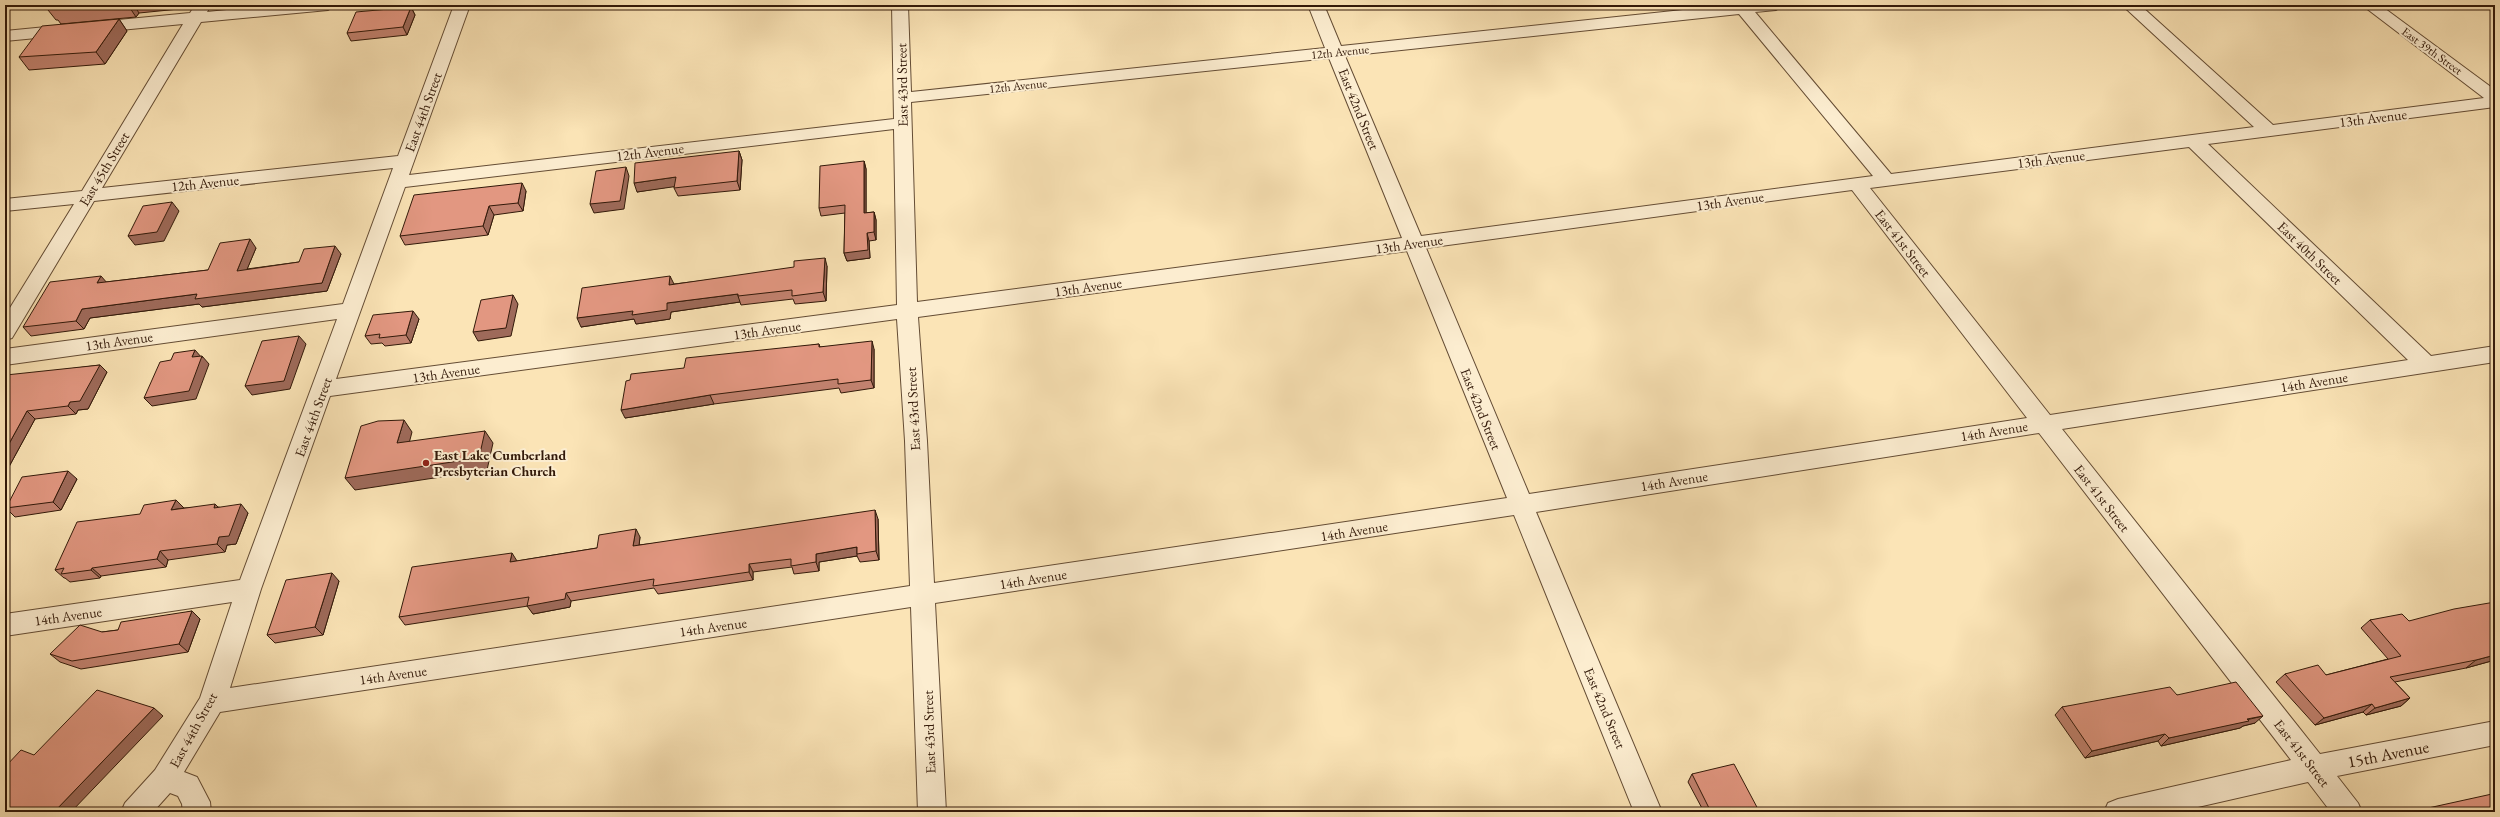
<svg xmlns="http://www.w3.org/2000/svg" width="2500" height="817" font-family="'EB Garamond',serif">
  <style>
    .lines { fill: none; stroke-linecap: round; stroke-linejoin: round }
    .minor-casing { stroke: #644c34; stroke-width: 2 }
    .minor { fill: #fcedd0; fill-rule: evenodd }
    .wall { fill: #c2826f; stroke: #321909 }
    .shaded-wall { fill: #9e6a5a; stroke: #321909 }
    .building { fill: #e29781; stroke: #321909 }
    .poi-dot { fill: #8f2418; stroke: #fcedd0; stroke-width: 1.5 }
    .labels { text-anchor: middle; dominant-baseline: central; stroke-width: 4; stroke-linejoin: round; paint-order: stroke }
    .far-street-label { font-size: 12px; fill: #321909; stroke: #fcedd0 }
    .street-label { font-size: 14px; fill: #321909; stroke: #fcedd0 }
    .poi-label { font-size: 14px; font-weight: bold; fill: #321909; stroke: #fcedd0; text-anchor: start }
    .near-street-label { font-size: 17px; fill: #321909; stroke: #fcedd0 }
  </style>
  <rect width="100%" height="100%" fill="#fbe4b6"/>
  <filter id="stains"><feTurbulence type="fractalNoise" baseFrequency=".005" numOctaves="4"/><feColorMatrix values="0 0 0 0 .2 0 0 0 0 .09 0 0 0 0 .02 0 0 0 .5 -.17"/></filter>
  <radialGradient id="worn" r=".72"><stop offset=".6" stop-color="#630" stop-opacity="0"/><stop offset="1" stop-color="#630" stop-opacity=".3"/></radialGradient>
  <g class="lines">
    <!-- minor casing -->
    <g class="minor-casing">
      <path id="minor" d="M195,5H211L207,12L277,5H336L328,10L201,22L102,188L398,156L454,5H470L409,175L894,119L892,5H908L911,92L1325,48L1308,5H1324L1341,46L1730,5H1784L1776,10L1755,12L1891,174L2254,127L2122,5H2140L2273,125L2484,98L2362,5H2380L2495,90V107L2208,144L2431,356L2495,346V362L2062,429L2320,754L2495,721V745L2337,776L2358,803L2362,812H2331L2308,782L2176,812H2104L2108,803L2118,799L2291,760L2039,433L1536,512L1662,812H1634L1514,515L935,603L946,812H918L911,607L220,712L184,772L197,777L210,802L211,812H183L182,804L178,796L170,793L153,812H121L125,803L155,770L200,698L232,602L5,636V614L240,580L337,319L5,365V349L343,304L393,168L94,201L12,338L5,340V316L74,204L5,211V199L82,191L183,24L5,41V31L190,13ZM1739,14L1873,176L1421,236L1345,56ZM1329,58L1402,238L917,302L911,102ZM894,129L897,305L336,379L405,187ZM2189,147L2408,360L2050,415L1870,188ZM1852,190L2027,418L1529,494L1426,248ZM1407,251L1507,498L934,583L927,441L918,317ZM897,319L905,441L910,586L230,688L261,589L330,396Z"/>
    </g>
    <!-- minor -->
    <use href="#minor" class="minor"/>
  </g>
  <!-- wall -->
  <path class="wall" d="M44,5H181L179,9L139,13L136,17L61,24L58,20H56Z
    M411,7L415,15L407,35L351,41L347,33Z
    M119,19L127,31L105,64L29,70L19,57Z
    M739,151L742,160L740,190L678,196L674,188L675,186L637,192Z
    M864,161L866,169V213L874,212L876,220V240L869,241L870,258L847,261L844,253L845,213L821,216L819,208Z
    M526,191L523,211L494,215L488,235L405,245L400,236Z
    M256,248L247,269L299,262L341,254L327,291L202,307L199,304L90,318L84,329L31,336L23,327L106,282L208,270Z
    M827,266L826,301L795,304L793,299L741,305L740,302L671,312L670,319L636,324L634,319L581,327L674,284Z
    M419,319L411,343L385,346L382,343L371,344L365,336Z
    M819,344L820,347L874,349V388L841,393L839,388L714,404L625,418L684,368Z
    M100,365L107,372L88,409L78,410L76,414L35,419L5,474V377Z
    M77,479L61,510L15,517L6,508Z
    M218,507L248,513L236,544L227,545L225,552L168,560L166,567L101,576L100,578L70,582L65,578H64L55,570L184,508Z
    M878,519L879,560L860,562L857,556L819,562V571L794,574L792,567L753,572V580L658,594L654,588L571,601L570,607L533,614L528,606L405,625L399,617L517,561L597,548L640,537L639,545Z
    M339,581L323,635L275,643L267,635Z
    M192,611L200,619L188,652L81,669L60,662L50,654L102,632L118,630Z
    M2370,620L2409,621L2495,660L2466,668L2395,682L2410,698L2401,706L2366,715L2363,712L2315,725L2276,682L2285,674L2326,675L2388,659L2361,628Z
    M2177,695L2255,723L2243,726L2240,728L2161,746L2158,741L2085,758L2055,715L2062,707Z
    M1692,774L1759,812H1704L1688,782Z"/>
  <!-- shaded-wall -->
  <path class="shaded-wall" d="M128,5H134L139,13L136,17Z
    M176,5H181L179,9Z
    M411,7L415,15L407,35L403,27Z
    M119,19L127,31L105,64L96,52Z
    M739,151L742,160L740,190L737,181Z
    M864,161L866,169V221L864,213Z
    M626,167L629,176L624,209L594,213L590,204Z
    M676,177L679,186L637,192L634,183Z
    M522,183L526,191L523,211L518,203Z
    M172,202L179,211L164,241L135,245L128,236Z
    M489,206L494,215L488,235L483,226Z
    M874,212L876,220V240L874,232Z
    M867,233L869,241L870,258L847,261L844,253Z
    M250,239L256,248L243,279L237,271Z
    M335,246L341,254L327,291L202,307L199,304L90,318L84,329L76,321L82,309L197,294L322,283Z
    M825,258L827,266L826,301L823,292Z
    M101,276L108,284L97,283Z
    M670,276L674,284L673,294L669,285Z
    M738,294V296L740,302L671,312L670,319L636,324L634,319L581,327L577,318L667,303Z
    M513,295L518,304L511,336L478,341L473,332Z
    M413,311L419,319L411,343L406,335Z
    M299,336L306,344L290,389L252,395L245,386Z
    M872,341L874,349V388L871,380Z
    M195,350L202,358V356L209,364L196,399L152,406L144,398L192,357Z
    M100,365L107,372L88,409L78,410L76,414L68,406L70,402Z
    M710,395L714,404L625,418L621,410Z
    M27,411L35,419L5,474V451Z
    M404,420L412,432L406,455L397,443Z
    M485,431L493,443L487,470L355,490L345,478Z
    M68,471L77,479L61,510L53,502Z
    M176,500L184,508L171,510Z
    M215,504L223,512L214,508Z
    M241,504L248,513L236,544L227,545L225,552L217,544L219,537Z
    M875,510L878,519L879,560L876,551Z
    M636,529L640,537L638,554L633,546Z
    M857,547V556L819,562V571L816,562V554Z
    M160,551L168,560L166,567L157,559Z
    M512,553L517,561L510,562Z
    M749,564L753,572V580L749,572Z
    M92,568L101,576L100,578L91,570Z
    M332,573L339,581L323,635L315,627Z
    M566,593L571,601L570,607L533,614L527,606Z
    M192,611L200,619L188,652L179,644Z
    M2495,655V660L2466,668L2476,660Z
    M2410,698L2401,706L2366,715L2375,708Z
    M2372,704L2363,712L2315,725L2324,718Z
    M154,708L163,716L71,812H54Z
    M2263,716L2255,723L2243,726L2240,728L2161,746L2169,738Z
    M2165,734L2158,741L2085,758L2092,751Z"/>
  <!-- building -->
  <path class="building" d="M52,5H87L50,9Z
    M411,7L403,27L347,33L356,12Z
    M119,19L96,52L19,57L42,26Z
    M739,151L737,181L674,188L676,177L634,183L635,163Z
    M864,161V213L874,212V232L867,233L868,250L844,253L845,205L819,208L820,166Z
    M626,167L620,201L590,204L596,171Z
    M522,183L518,203L489,206L483,226L400,236L414,195Z
    M172,202L157,232L128,236L143,206Z
    M250,239L237,271L299,262L304,249L335,246L322,283L195,299L197,294L82,309L76,321L23,327L50,282L101,276L97,283L208,270L220,243Z
    M825,258L823,292L792,296V290L738,296V294L667,303V310L632,315L633,311L577,318L582,288L670,276L669,285L794,267V261Z
    M513,295L506,328L473,332L481,300Z
    M413,311L406,335L379,338L380,334L365,336L373,315Z
    M299,336L284,381L245,386L262,341Z
    M872,341L871,380L838,384V379L710,395L621,410L626,381L630,380L631,374L684,368L686,358L819,344V347Z
    M195,350L192,357L202,356L189,391L144,398L160,362L171,360L174,353Z
    M100,365L80,401L70,402L68,406L27,411L5,451V377L6,375Z
    M404,420L397,443L485,431L479,458L345,478L361,426L378,421Z
    M68,471L53,502L6,508L22,477Z
    M176,500L171,510L215,504L214,508L241,504L229,536L219,537L217,544L160,551L157,559L92,568L91,570L61,574L64,568L55,570L77,522L140,514L144,505Z
    M875,510L876,551L857,554V547L816,554V562L791,566V559L749,564V572L653,586L654,579L566,593L565,599L527,606L529,597L399,617L412,567L512,553L510,562L597,548L599,535L636,529L633,546Z
    M332,573L315,627L267,635L286,580Z
    M2495,602V655L2476,660L2390,677L2410,698L2375,708L2372,704L2324,718L2285,674L2318,665L2326,675L2401,656L2370,620L2402,614L2409,621L2454,609Z
    M192,611L179,644L72,661L50,654L80,625L102,632L118,630L121,622Z
    M2236,682L2263,716L2247,719L2249,721L2169,738L2165,734L2092,751L2062,707L2170,687L2177,695Z
    M97,690L154,708L54,812H5V767L21,750L34,755Z
    M1734,764L1759,811L1757,812H1711L1692,774Z
    M2492,794L2495,798V812H2410Z"/>
  <!-- markers -->
  <circle class="poi-dot" cx="426" cy="463" r="4"/>
  <g class="labels">
    <!-- far-street labels -->
    <g class="far-street-label">
      <text transform="translate(2432 51) rotate(36)">East 39th Street</text>
      <text transform="translate(1340 52) rotate(-6)">12th Avenue</text>
      <text transform="translate(1018 86) rotate(-6)">12th Avenue</text>
    </g>
    <!-- street labels -->
    <g class="street-label">
      <text transform="translate(902 85) rotate(-91)">East 43rd Street</text>
      <text transform="translate(1359 109) rotate(68)">East 42nd Street</text>
      <text transform="translate(423 112) rotate(-70)">East 44th Street</text>
      <text transform="translate(2373 118) rotate(-7)">13th Avenue</text>
      <text transform="translate(650 152) rotate(-7)">12th Avenue</text>
      <text transform="translate(2051 159) rotate(-7)">13th Avenue</text>
      <text transform="translate(104 169) rotate(-59)">East 45th Street</text>
      <text transform="translate(205 183) rotate(-6)">12th Avenue</text>
      <text transform="translate(1730 201) rotate(-8)">13th Avenue</text>
      <text transform="translate(1903 243) rotate(52)">East 41st Street</text>
      <text transform="translate(1409 244) rotate(-8)">13th Avenue</text>
      <text transform="translate(2310 253) rotate(44)">East 40th Street</text>
      <text transform="translate(1088 287) rotate(-8)">13th Avenue</text>
      <text transform="translate(767 330) rotate(-8)">13th Avenue</text>
      <text transform="translate(119 341) rotate(-8)">13th Avenue</text>
      <text transform="translate(446 373) rotate(-8)">13th Avenue</text>
      <text transform="translate(2314 382) rotate(-9)">14th Avenue</text>
      <text transform="translate(913 409) rotate(-93)">East 43rd Street</text>
      <text transform="translate(1481 409) rotate(68)">East 42nd Street</text>
      <text transform="translate(313 417) rotate(-70)">East 44th Street</text>
      <text transform="translate(1994 431) rotate(-9)">14th Avenue</text>
      <text transform="translate(1674 481) rotate(-9)">14th Avenue</text>
      <text transform="translate(2102 498) rotate(52)">East 41st Street</text>
      <text transform="translate(1354 531) rotate(-9)">14th Avenue</text>
      <text transform="translate(1033 579) rotate(-9)">14th Avenue</text>
      <text transform="translate(68 616) rotate(-8)">14th Avenue</text>
      <text transform="translate(713 627) rotate(-8)">14th Avenue</text>
      <text transform="translate(393 675) rotate(-8)">14th Avenue</text>
      <text transform="translate(1605 708) rotate(67)">East 42nd Street</text>
      <text transform="translate(193 730) rotate(-61)">East 44th Street</text>
      <text transform="translate(929 732) rotate(-92)">East 43rd Street</text>
      <text transform="translate(2302 753) rotate(52)">East 41st Street</text>
    </g>
    <!-- poi labels -->
    <g class="poi-label">
      <text x="434" y="455">East Lake Cumberland<tspan x="434" dy="16">Presbyterian Church</tspan></text>
    </g>
    <!-- near-street labels -->
    <g class="near-street-label">
      <text transform="translate(2388 754) rotate(-11)">15th Avenue</text>
    </g>
  </g>
  <!-- margin -->
  <rect width="2500" height="817" fill="none" stroke="#fbe4b6" stroke-width="20"/>
  <rect x="6" y="6" width="2488" height="805" fill="none" stroke="#321909" stroke-width="2"/>
  <rect x="10" y="10" width="2480" height="797" fill="none" stroke="#321909"/>
  <rect width="100%" height="100%" filter="url(#stains)"/>
  <rect width="100%" height="100%" fill="url(#worn)"/>
</svg>
